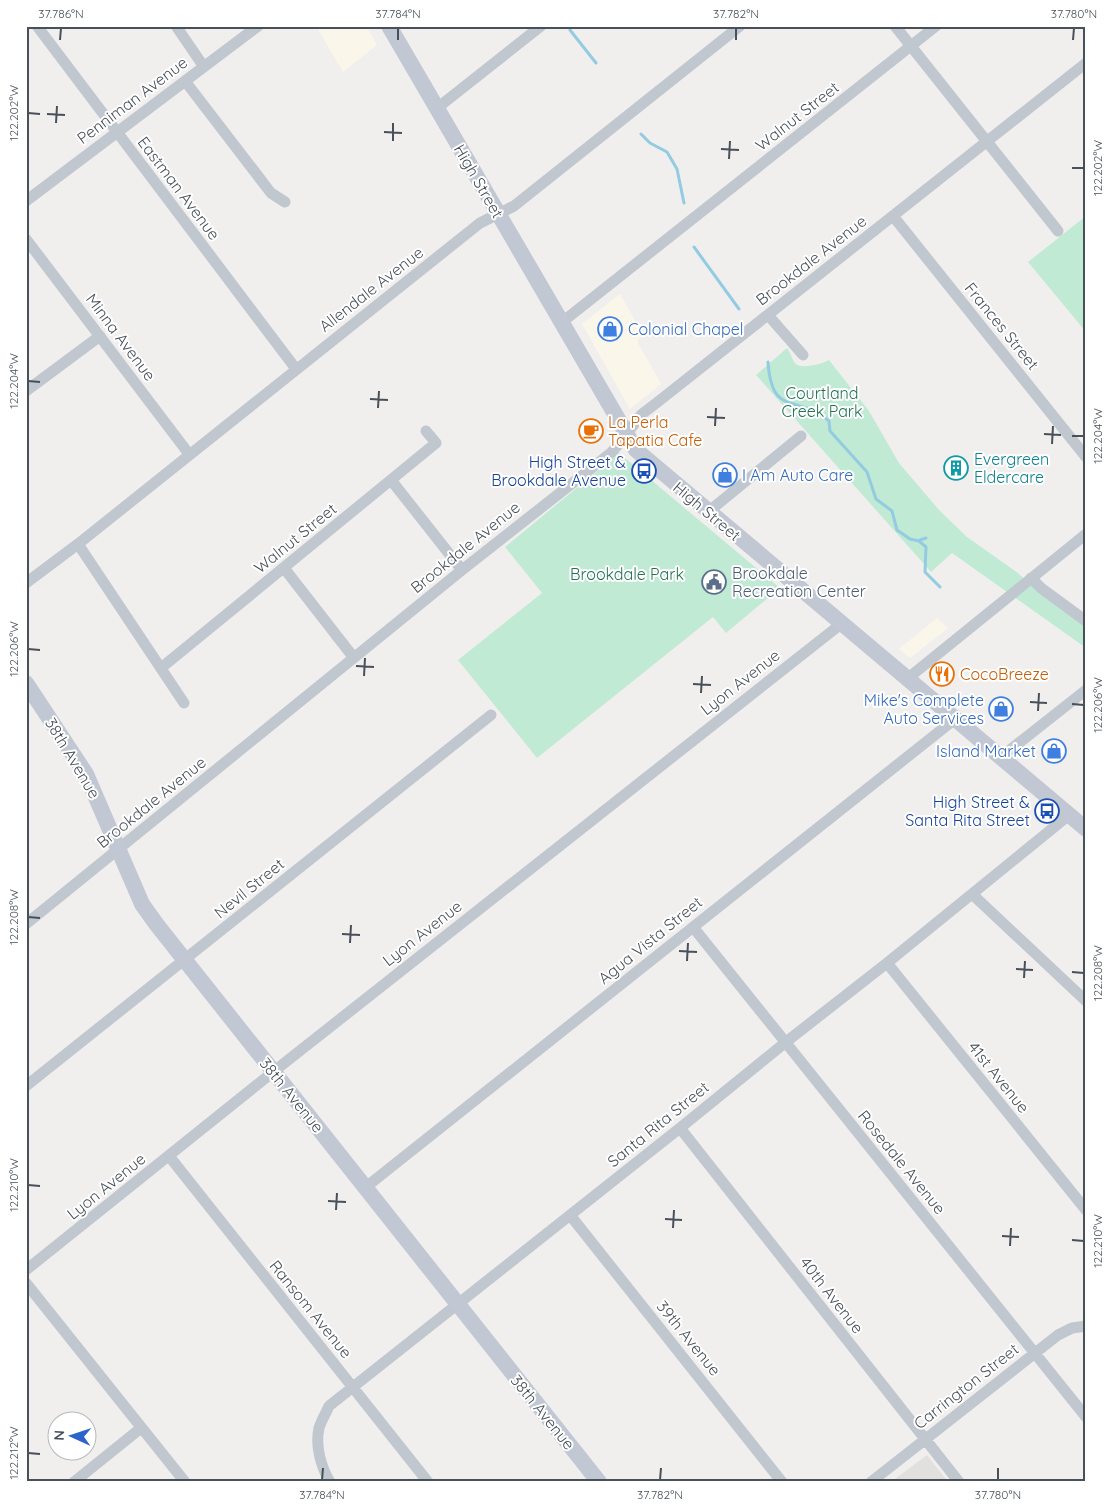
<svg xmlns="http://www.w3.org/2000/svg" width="1112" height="1508" font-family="Quicksand,sans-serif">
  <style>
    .commercial { fill: #faf6e9 }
    .education { fill: #e1e0df }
    .green { fill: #c1ead4 }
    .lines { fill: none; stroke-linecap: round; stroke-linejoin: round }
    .stream { stroke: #93cbe2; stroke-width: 3 }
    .street { stroke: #c0c7cf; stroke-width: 11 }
    .secondary { stroke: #c1c8d3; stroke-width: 16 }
    .ticks { fill: none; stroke: #485059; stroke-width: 2 }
    .labels { text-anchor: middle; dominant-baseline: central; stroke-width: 4; stroke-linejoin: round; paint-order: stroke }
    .street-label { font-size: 16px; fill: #485059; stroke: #fff }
    .shop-label { font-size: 16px; fill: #366cbe; stroke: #fff; text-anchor: start }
    .park-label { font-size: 16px; fill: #217351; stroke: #fff }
    .food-label { font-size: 16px; fill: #c56008; stroke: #fff; text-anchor: start }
    .culture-label { font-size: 16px; fill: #0d838f; stroke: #fff; text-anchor: start }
    .transit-label { font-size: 16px; fill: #164399; stroke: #fff; text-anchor: end }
    .service-label { font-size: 16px; fill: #4e5e75; stroke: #fff; text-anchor: start }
    .neatline { fill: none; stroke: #485059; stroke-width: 2 }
    .ticks-label { font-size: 12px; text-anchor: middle; fill: #485059 }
  </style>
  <rect width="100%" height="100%" fill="#f1efee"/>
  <!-- commercial -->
  <path class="commercial" d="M316,26H366L377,45L343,72Z
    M620,294L643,335L637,341L661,384L630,409L582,324Z
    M937,618L948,628L910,658L899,649Z"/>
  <!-- education -->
  <path class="education" d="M927,1455L948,1482H891Z"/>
  <!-- green -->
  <path class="green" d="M1086,216V332L1028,262Z
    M787,348C791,353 791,358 795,363C800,370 822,364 829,360L869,411L899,463L939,510L967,537L1018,573L1040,594L1086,625V648L952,553L931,572L756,375Z
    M619,453L780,588L726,633L713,617L537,758L458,660L542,593L505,547Z"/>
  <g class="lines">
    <!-- stream -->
    <path class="stream" d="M570,30L596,63
      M641,134L650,143L667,152L677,169L684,203
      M694,247L739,309
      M768,362C772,420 799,393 829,421L830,431L867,472L876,499L892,511L897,530L910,539L919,541L926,547L925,572L940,587
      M920,540L926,538"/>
    <!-- street -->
    <path class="street" d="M37,26L296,369
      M176,26L204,67
      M895,26L1058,231
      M185,81L271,193L285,202
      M436,109L541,26
      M26,201L258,26
      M893,216L1086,457
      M26,239L189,454
      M768,315L803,355
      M561,323L936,26
      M26,391L100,336
      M391,480L462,570
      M708,512L801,436
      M78,544L184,703
      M284,568L354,658
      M1031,578L1041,588L1086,621
      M26,583L78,544L480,223L514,206L740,26
      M161,668L436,443L426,431
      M907,679L1086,534
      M1001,757L1086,690
      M972,894L1086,1001
      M26,924L462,570L612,452L642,414L659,401L1086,63
      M693,927L1086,1417
      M887,963L1086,1210
      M26,1086L491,715
      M680,1128L959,1482
      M169,1156L428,1482
      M366,1187L955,719
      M570,1215L782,1482
      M26,1270L273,1072L841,624
      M26,1283L185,1482
      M74,1482L141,1428
      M330,1482C321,1467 315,1446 319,1428C321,1421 326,1413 329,1406L680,1128L786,1042L887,963L1069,815
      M871,1482L1058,1335L1072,1328L1086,1326"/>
    <!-- secondary -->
    <path class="secondary" d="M389,26L636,450L1086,829
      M26,683L86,774L142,904L157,925L599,1482"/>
  </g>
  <!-- ticks -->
  <path class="ticks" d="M60,40L61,28M398,40V28M736,40V28M1073,40L1074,28M28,113L40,114M47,114L65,115M56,123L57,106M384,132L402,133M393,141V123M721,149L739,150M729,159L730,141M1072,168H1084M28,381L40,382M370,399L388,400M378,408L379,391M707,417L725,418M715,426L716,408M1044,434L1061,435M1072,436H1084M1052,444L1053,426M28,649L40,650M356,666L374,667M364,676L365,658M693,684L711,685M701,693L702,676M1030,702L1047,703M1072,704L1084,705M1038,711L1039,693M28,917L40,918M342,934L360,935M350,943L351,925M679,951L697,952M687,961L688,943M1016,969L1033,970M1072,972L1084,973M1024,978L1025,961M28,1185L40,1186M328,1201L346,1202M336,1210L337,1193M665,1219L682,1220M673,1228L674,1210M1002,1236L1019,1237M1072,1240L1084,1241M1010,1246L1011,1228M28,1453L40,1454M322,1480L323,1468M660,1480L661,1468M998,1480V1468"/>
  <!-- icons -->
  <defs>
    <g id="shop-ring" transform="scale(1.25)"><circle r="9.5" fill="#fff" stroke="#3f7fe0" stroke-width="1.5"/><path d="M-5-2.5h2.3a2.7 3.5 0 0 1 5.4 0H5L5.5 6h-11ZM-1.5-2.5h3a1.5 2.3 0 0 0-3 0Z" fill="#3f7fe0"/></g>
    <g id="cafe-ring" transform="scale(1.25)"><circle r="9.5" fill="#fff" stroke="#e8710a" stroke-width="1.5"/><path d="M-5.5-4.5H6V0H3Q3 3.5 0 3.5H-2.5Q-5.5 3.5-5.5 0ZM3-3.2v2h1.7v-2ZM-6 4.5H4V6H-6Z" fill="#e8710a"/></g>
    <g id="building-ring" transform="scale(1.25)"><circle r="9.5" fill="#fff" stroke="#0f9aa8" stroke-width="1.5"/><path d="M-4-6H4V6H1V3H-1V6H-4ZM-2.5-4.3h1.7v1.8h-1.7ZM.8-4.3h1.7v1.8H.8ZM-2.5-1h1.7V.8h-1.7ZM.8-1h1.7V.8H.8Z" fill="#0f9aa8"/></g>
    <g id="bus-ring" transform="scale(1.25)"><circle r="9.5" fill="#fff" stroke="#1a4fb4" stroke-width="1.5"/><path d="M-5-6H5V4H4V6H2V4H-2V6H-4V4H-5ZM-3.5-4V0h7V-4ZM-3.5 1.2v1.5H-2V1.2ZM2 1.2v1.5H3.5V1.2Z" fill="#1a4fb4"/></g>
    <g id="civic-ring" transform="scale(1.25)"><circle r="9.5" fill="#fff" stroke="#5c6f8a" stroke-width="1.5"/><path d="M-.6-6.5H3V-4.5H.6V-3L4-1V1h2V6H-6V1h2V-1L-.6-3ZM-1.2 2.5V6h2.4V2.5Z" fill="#5c6f8a"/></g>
    <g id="restaurant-ring" transform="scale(1.25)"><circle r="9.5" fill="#fff" stroke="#e8710a" stroke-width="1.5"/><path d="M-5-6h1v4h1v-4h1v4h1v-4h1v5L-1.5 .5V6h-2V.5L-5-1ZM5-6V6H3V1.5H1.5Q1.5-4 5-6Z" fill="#e8710a"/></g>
  </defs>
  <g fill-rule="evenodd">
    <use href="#shop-ring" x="610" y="329"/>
    <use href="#cafe-ring" x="591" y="431"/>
    <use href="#building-ring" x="956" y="468"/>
    <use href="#bus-ring" x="644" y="471"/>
    <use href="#shop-ring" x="725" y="475"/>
    <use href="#civic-ring" x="714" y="582"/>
    <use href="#restaurant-ring" x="942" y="674"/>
    <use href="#shop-ring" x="1001" y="709"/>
    <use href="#shop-ring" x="1054" y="751"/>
    <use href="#bus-ring" x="1047" y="811"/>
  </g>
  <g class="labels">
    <!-- street labels -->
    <g class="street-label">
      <text transform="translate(132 100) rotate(-37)">Penniman Avenue</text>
      <text transform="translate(797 116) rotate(-38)">Walnut Street</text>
      <text transform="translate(479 181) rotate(60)">High Street</text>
      <text transform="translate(179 188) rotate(53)">Eastman Avenue</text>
      <text transform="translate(811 260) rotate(-38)">Brookdale Avenue</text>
      <text transform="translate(371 289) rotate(-38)">Allendale Avenue</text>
      <text transform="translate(1002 326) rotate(51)">Frances Street</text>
      <text transform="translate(121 337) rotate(53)">Minna Avenue</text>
      <text transform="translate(707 511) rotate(40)">High Street</text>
      <text transform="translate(295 538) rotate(-39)">Walnut Street</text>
      <text transform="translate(465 547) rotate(-39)">Brookdale Avenue</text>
      <text transform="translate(740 682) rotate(-38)">Lyon Avenue</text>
      <text transform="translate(73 758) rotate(59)">38th Avenue</text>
      <text transform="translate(151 802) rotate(-39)">Brookdale Avenue</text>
      <text transform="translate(249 888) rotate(-39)">Nevil Street</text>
      <text transform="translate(422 933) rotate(-38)">Lyon Avenue</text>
      <text transform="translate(650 940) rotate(-39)">Agua Vista Street</text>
      <text transform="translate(999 1077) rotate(51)">41st Avenue</text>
      <text transform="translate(292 1095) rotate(51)">38th Avenue</text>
      <text transform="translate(658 1124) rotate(-39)">Santa Rita Street</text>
      <text transform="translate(902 1162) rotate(51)">Rosedale Avenue</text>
      <text transform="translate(106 1186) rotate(-39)">Lyon Avenue</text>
      <text transform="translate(832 1295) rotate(52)">40th Avenue</text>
      <text transform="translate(311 1309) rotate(51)">Ransom Avenue</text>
      <text transform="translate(689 1338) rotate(51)">39th Avenue</text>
      <text transform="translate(966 1386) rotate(-38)">Carrington Street</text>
      <text transform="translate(543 1412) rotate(51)">38th Avenue</text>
    </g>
    <!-- shop labels -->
    <g class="shop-label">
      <text x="628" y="329">Colonial Chapel</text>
      <text x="742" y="475">I Am Auto Care</text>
      <text x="984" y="700" text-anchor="end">Mike's Complete<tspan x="984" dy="18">Auto Services</tspan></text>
      <text x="1036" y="751" text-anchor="end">Island Market</text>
    </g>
    <!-- park labels -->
    <g class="park-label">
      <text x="822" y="393">Courtland<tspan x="822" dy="18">Creek Park</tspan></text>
      <text x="627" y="574">Brookdale Park</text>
    </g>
    <!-- food labels -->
    <g class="food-label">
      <text x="608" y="422">La Perla<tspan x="608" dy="18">Tapatia Cafe</tspan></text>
      <text x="960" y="674">CocoBreeze</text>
    </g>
    <!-- culture labels -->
    <g class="culture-label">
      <text x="974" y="459">Evergreen<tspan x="974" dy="18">Eldercare</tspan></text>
    </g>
    <!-- transit labels -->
    <g class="transit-label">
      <text x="626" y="462">High Street &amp;<tspan x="626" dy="18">Brookdale Avenue</tspan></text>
      <text x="1030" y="802">High Street &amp;<tspan x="1030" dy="18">Santa Rita Street</tspan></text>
    </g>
    <!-- service labels -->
    <g class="service-label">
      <text x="732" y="573">Brookdale<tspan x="732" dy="18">Recreation Center</tspan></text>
    </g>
  </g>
  <!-- border -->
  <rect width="1112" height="1508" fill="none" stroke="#ffffff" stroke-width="55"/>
  <!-- north arrow -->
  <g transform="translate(72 1436) rotate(273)"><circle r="24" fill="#ffffff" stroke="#b6b9bd"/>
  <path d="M0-4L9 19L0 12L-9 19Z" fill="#2d64cc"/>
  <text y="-8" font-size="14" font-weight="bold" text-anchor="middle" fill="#485059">N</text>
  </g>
  <rect x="28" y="28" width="1056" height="1452" class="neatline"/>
  <g class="ticks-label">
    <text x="61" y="18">37.786°N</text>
    <text x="398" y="18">37.784°N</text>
    <text x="736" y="18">37.782°N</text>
    <text x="1074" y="18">37.780°N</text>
    <text transform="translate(14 113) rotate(-90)" y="4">122.202°W</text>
    <text transform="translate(1098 168) rotate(-90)" y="4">122.202°W</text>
    <text transform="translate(14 381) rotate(-90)" y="4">122.204°W</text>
    <text transform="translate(1098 436) rotate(-90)" y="4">122.204°W</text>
    <text transform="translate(14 649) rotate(-90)" y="4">122.206°W</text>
    <text transform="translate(1098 705) rotate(-90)" y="4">122.206°W</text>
    <text transform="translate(14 917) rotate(-90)" y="4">122.208°W</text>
    <text transform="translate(1098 973) rotate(-90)" y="4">122.208°W</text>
    <text transform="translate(14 1185) rotate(-90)" y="4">122.210°W</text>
    <text transform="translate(1098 1241) rotate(-90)" y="4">122.210°W</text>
    <text transform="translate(14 1453) rotate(-90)" y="4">122.212°W</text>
    <text x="322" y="1499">37.784°N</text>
    <text x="660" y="1499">37.782°N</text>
    <text x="998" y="1499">37.780°N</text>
  </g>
</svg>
